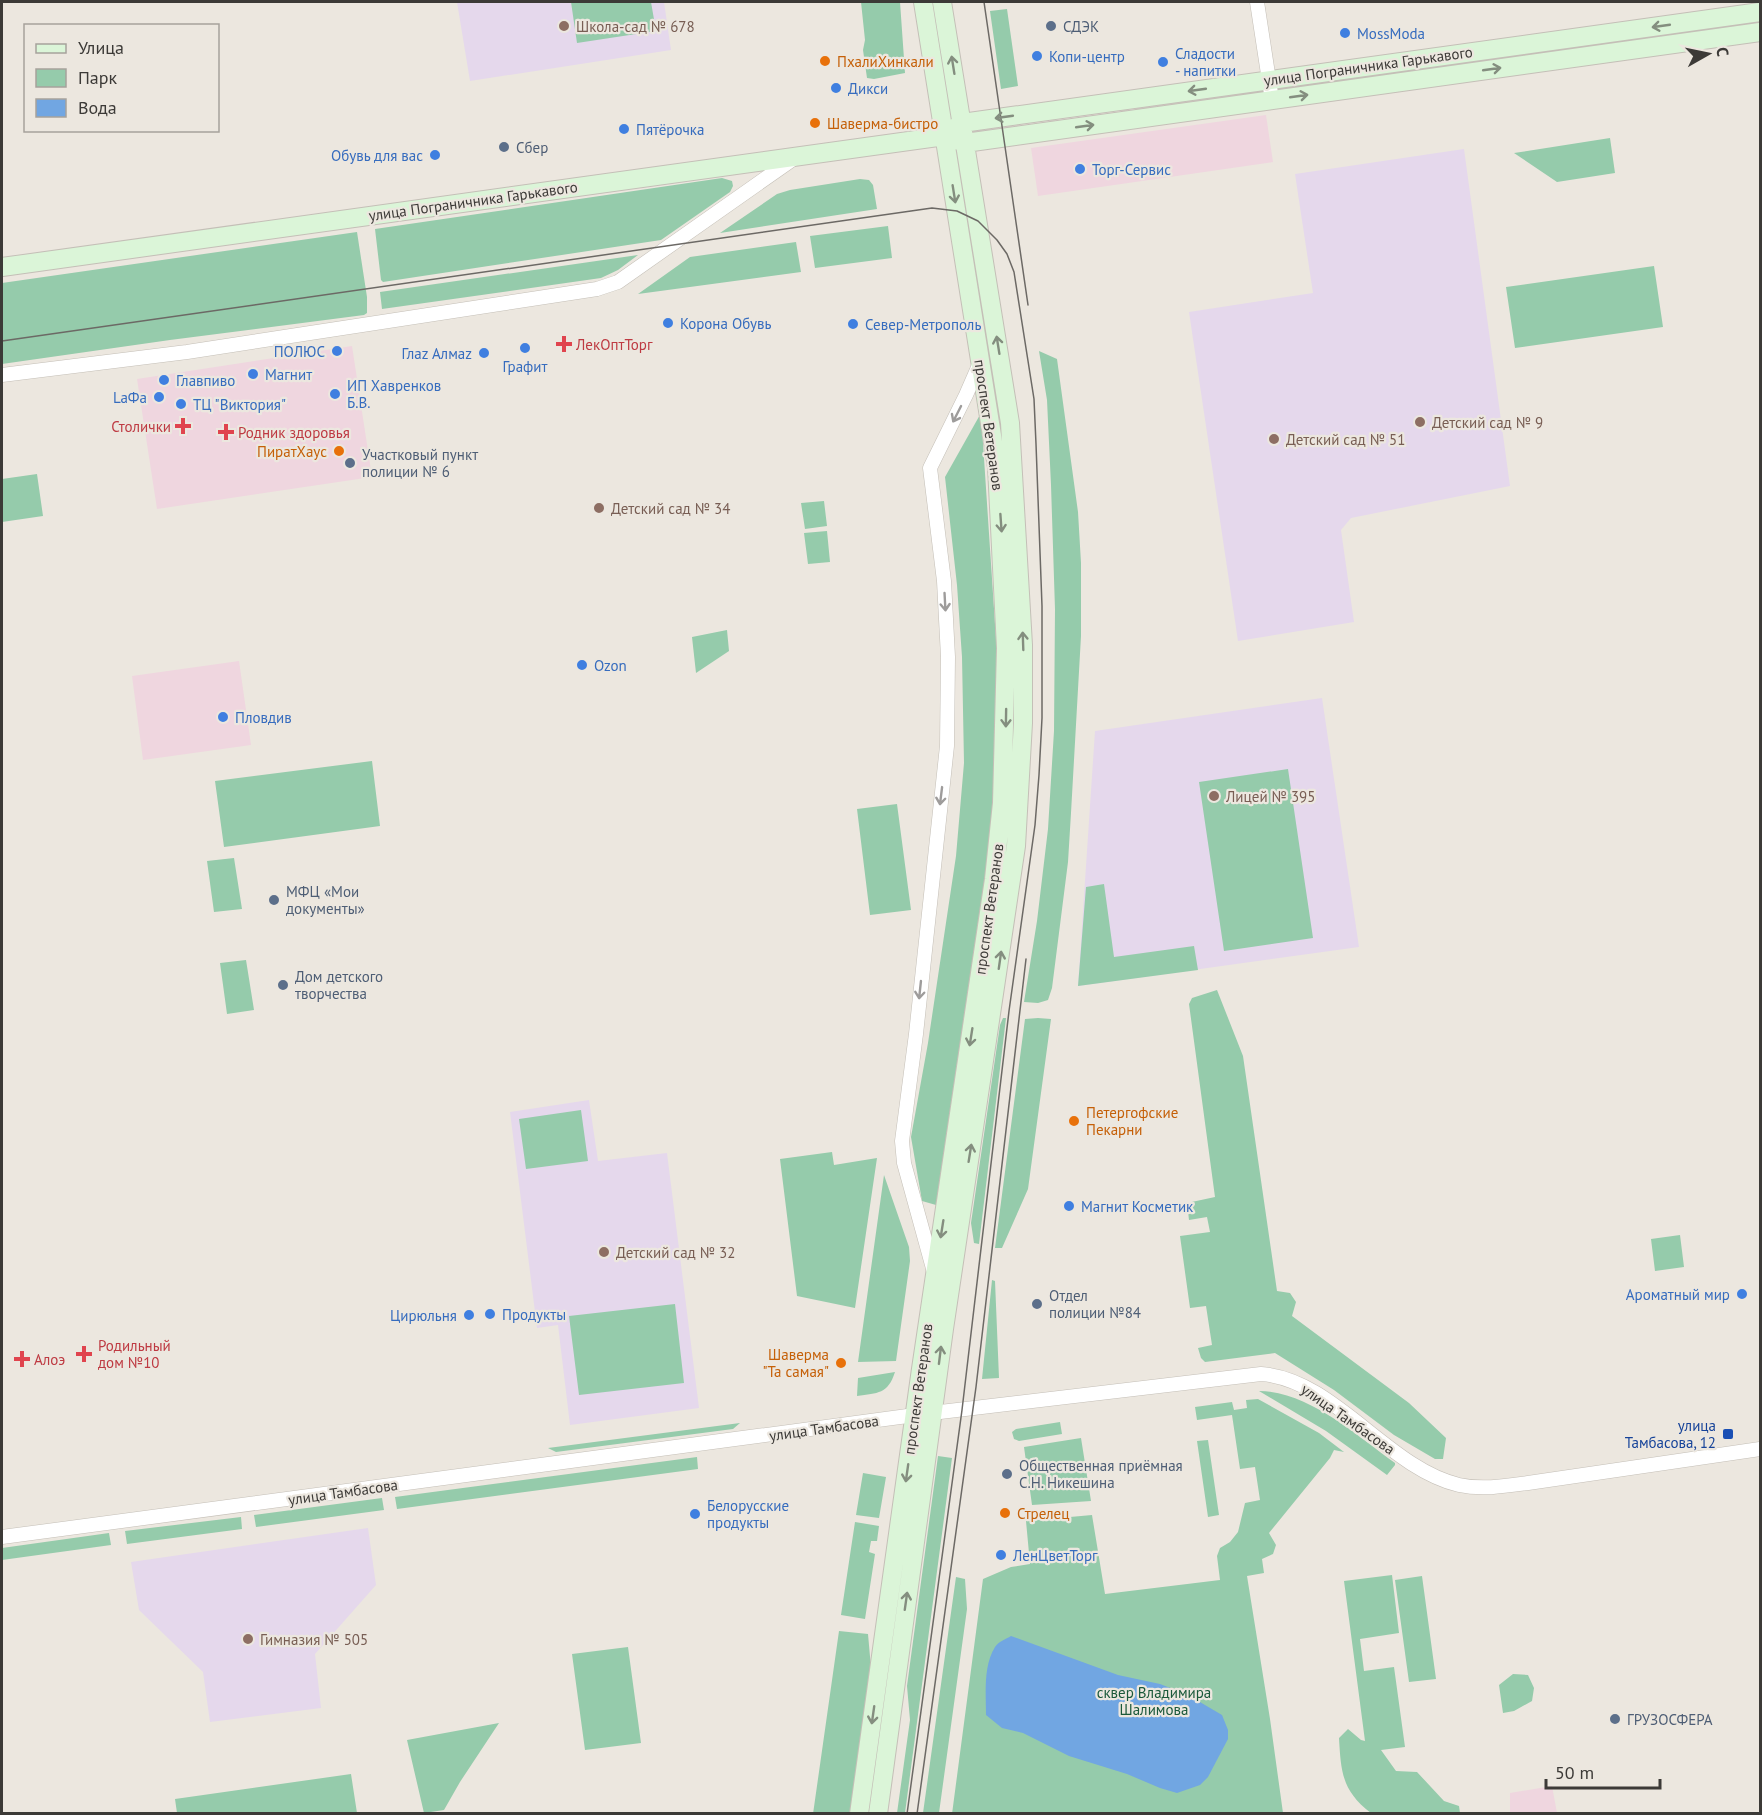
<svg xmlns="http://www.w3.org/2000/svg" width="1762" height="1815" font-family="'PT Sans',sans-serif">
  <style>
    .commercial { fill: #efd6df }
    .education { fill: #e5d8ec }
    .green { fill: #95cbab }
    .water { fill: #71a6e2 }
    .lines { fill: none; stroke-linecap: round; stroke-linejoin: round }
    .street-casing { stroke: #c4bfb7; stroke-width: 15 }
    .secondary-casing { stroke: #c4bfb7; stroke-width: 20 }
    .street { stroke: #fff; stroke-width: 14 }
    .secondary { stroke: #dbf5d8; stroke-width: 18 }
    .tram { stroke: #6c6965; stroke-width: 1.5 }
    .oneway { stroke: #848e7f }
    .oneway2 { stroke: #9e9c9b }
    .education-dot { fill: #8d6e63; stroke: #ece7df; stroke-width: 2 }
    .service-dot { fill: #5c6f8a; stroke: #ece7df; stroke-width: 2 }
    .shop-dot { fill: #3f7fe0; stroke: #ece7df; stroke-width: 2 }
    .food-dot { fill: #e8710a; stroke: #ece7df; stroke-width: 2 }
    .health-dot { fill: #e0444e; stroke: #ece7df; stroke-width: 2 }
    .transit-dot { fill: #1a4fb4; stroke: #ece7df; stroke-width: 2 }
    .labels { text-anchor: middle; dominant-baseline: central; stroke-width: 4.5; stroke-linejoin: round; paint-order: stroke }
    .education-label { font-size: 15px; fill: #785e54; stroke: #ece7df; text-anchor: start }
    .service-label { font-size: 15px; fill: #4e5e75; stroke: #ece7df; text-anchor: start }
    .shop-label { font-size: 15px; fill: #366cbe; stroke: #ece7df; text-anchor: start }
    .food-label { font-size: 15px; fill: #c56008; stroke: #ece7df; text-anchor: start }
    .street-label { font-size: 15px; fill: #3c3a37; stroke: #ece7df }
    .health-label { font-size: 15px; fill: #be3a42; stroke: #ece7df; text-anchor: start }
    .transit-label { font-size: 15px; fill: #164399; stroke: #ece7df; text-anchor: end }
    .park-label { font-size: 15px; fill: #1a593a; stroke: #ece7df }
  </style>
  <rect width="100%" height="100%" fill="#ece7df"/>
  <!-- commercial -->
  <path class="commercial" d="M1266,115L1273,162L1038,196L1031,148Z
    M352,346L372,477L157,509L137,379Z
    M239,661L251,745L143,760L132,676Z
    M1552,1786L1557,1813H1510V1793Z"/>
  <!-- education -->
  <path class="education" d="M457,2H664L671,50L470,81Z
    M1464,149L1510,486L1351,518L1341,530L1354,622L1238,641L1189,312L1313,293L1295,174Z
    M1322,698L1359,947L1078,986L1095,731Z
    M589,1100L598,1161L667,1153L699,1408L570,1425L558,1325L537,1328L510,1112Z
    M368,1528L376,1585L315,1654L321,1708L210,1722L203,1672L139,1610L131,1562Z"/>
  <!-- green -->
  <path class="green" d="M571,2H651L656,31L577,43Z
    M861,2H900L905,73L874,79L867,78L863,50L865,40Z
    M1007,9L1018,86L1001,89L990,11Z
    M1610,138L1615,173L1557,182L1514,153Z
    M722,178L732,181L733,186L730,192L661,240L383,282L381,280L375,229Z
    M860,179L869,180L873,185L877,209L720,233L777,194L790,190Z
    M888,226L892,258L815,268L810,236Z
    M357,232L367,297V313L364,315L170,340L2,364V283Z
    M796,242L801,272L638,294L690,257Z
    M638,255L618,270L601,278L382,309L380,292Z
    M1654,266L1663,327L1515,348L1506,287Z
    M1039,351L1057,359L1078,512L1081,563V636L1071,813L1068,862L1052,988L1048,1000L1038,1003L1024,1002L1037,921L1048,829L1054,731L1055,609L1051,485L1047,400Z
    M981,413L997,654L992,829L936,1205L922,1201L911,1137L928,1043L956,856L964,763L962,657L957,585L945,477Z
    M37,474L43,516L2,522V479Z
    M824,501L827,526L805,529L801,503Z
    M827,531L830,562L808,564L804,533Z
    M727,630L729,651L696,673L692,637Z
    M372,761L380,826L224,847L215,781Z
    M1288,769L1313,938L1224,951L1199,782Z
    M897,804L911,910L870,915L857,809Z
    M234,858L242,909L214,912L207,861Z
    M1104,884L1114,957L1194,946L1198,970L1078,986L1086,887Z
    M246,960L254,1010L227,1014L220,963Z
    M1217,990L1243,1056L1277,1291L1290,1293L1296,1302L1292,1316L1409,1403L1446,1438L1443,1459H1435L1394,1435L1334,1390L1275,1353L1205,1362L1201,1358L1198,1348L1212,1345L1206,1306L1190,1308L1180,1236L1210,1232L1207,1217L1189,1220L1187,1203L1215,1197L1189,1004L1192,998Z
    M1003,1018H1006L979,1244L974,1243L971,1223L1000,1025Z
    M1038,1018L1051,1019L1028,1189L1002,1248H995L1025,1019Z
    M581,1110L588,1161L526,1169L519,1119Z
    M832,1152L834,1165L877,1158L855,1308L797,1296L780,1159Z
    M884,1175L909,1247L910,1261L896,1361L858,1362Z
    M1680,1235L1684,1267L1655,1271L1651,1239Z
    M992,1280L995,1281L999,1378L982,1379Z
    M675,1304L684,1383L579,1395L569,1316Z
    M895,1372C888,1394 878,1393 857,1396L858,1378Z
    M1259,1391C1308,1391 1356,1435 1395,1463V1465L1387,1475L1326,1431Z
    M1258,1399L1319,1433L1344,1452L1334,1450L1330,1458L1269,1533L1276,1545L1273,1554L1262,1559L1264,1573L1247,1576L1270,1719L1283,1813L952,1814L983,1579L1011,1567L1030,1564L1026,1521L1092,1515L1105,1594L1220,1580L1217,1556L1220,1548L1230,1542L1238,1532L1245,1503L1260,1500L1255,1467L1240,1469L1232,1415L1197,1420L1195,1407L1232,1402L1234,1410L1247,1408L1246,1400Z
    M1060,1422L1062,1434L1019,1441L1014,1439L1012,1432L1016,1429Z
    M740,1423L733,1429L556,1452L548,1448Z
    M1081,1438L1091,1501L1032,1505L1024,1447Z
    M1208,1440L1219,1515L1208,1517L1197,1441Z
    M938,1456L952,1458L905,1813H897L910,1720L907,1686Z
    M697,1457L698,1469L397,1509L395,1497Z
    M863,1473L886,1477L879,1518L856,1515Z
    M382,1498L384,1510L256,1527L254,1515Z
    M241,1517L242,1529L127,1544L125,1531Z
    M855,1522L879,1526L877,1541H871L869,1552L875,1554L865,1619L841,1615Z
    M109,1533L111,1545L2,1560V1548Z
    M1392,1575L1399,1633L1360,1639L1364,1671L1394,1667L1405,1747L1381,1750L1396,1771L1417,1772L1444,1801L1459,1806L1460,1813H1371C1342,1791 1341,1772 1339,1738L1348,1729L1361,1740L1365,1741L1344,1581Z
    M1422,1576L1436,1679L1409,1682L1395,1580Z
    M956,1577L965,1579L967,1609L939,1813H923Z
    M839,1631L868,1634L872,1679L854,1813L813,1814Z
    M628,1647L641,1743L585,1750L572,1654Z
    M1513,1674L1528,1675L1534,1688L1532,1701L1514,1711L1503,1713L1499,1685Z
    M499,1723L460,1782L444,1810L424,1813L407,1740Z
    M351,1774L357,1813H177L175,1799Z"/>
  <!-- water -->
  <path class="water" d="M1011,1636L1118,1675L1160,1684L1188,1695L1222,1715L1228,1730V1739L1208,1777L1200,1785L1177,1793L1160,1788L1127,1774L1069,1756L1023,1733L1002,1728L986,1715C986,1694 983,1666 995,1647C998,1642 1006,1639 1011,1636Z"/>
  <g class="lines">
    <!-- street casing -->
    <g class="street-casing">
      <path id="street" d="M1257,2L1272,100
        M2,375L187,352L597,289L618,282L793,159
        M934,1272L904,1163L902,1141L916,1034L947,746L948,657L944,581L930,468L966,395L980,363
        M2,1537L915,1415L1261,1374C1334,1379 1387,1468 1459,1485C1482,1490 1506,1486 1528,1483L1760,1449"/>
    </g>
    <!-- secondary casing -->
    <g class="secondary-casing">
      <path id="secondary" d="M953,129L962,123L1760,12
        M2,267L945,136L965,143L1760,32
        M859,1814L921,1369L994,879L1002,803L1006,648L997,467L923,2
        M878,1814L944,1329L1016,846L1023,723V645L1010,423L942,2"/>
    </g>
    <!-- street -->
    <use href="#street" class="street"/>
    <!-- secondary -->
    <use href="#secondary" class="secondary"/>
    <!-- tram -->
    <path class="tram" d="M984,2L1028,305
      M2,341L932,208L957,211L978,221L997,240L1007,254L1014,272L1034,399L1036,444L1042,606V718L1039,775L1035,825L1009,1011L962,1410L907,1814
      M917,1814L976,1387L1026,959"/>
  </g>
  <!-- one-way arrows -->
  <defs><path id="oneway-shaft" d="M-6 0H5M1.5-3L5.5 0L1.5 3" fill="none" stroke-width="1.6" stroke-linecap="round" stroke-linejoin="round" transform="scale(1.5)"/></defs>
  <g class="oneway">
    <use href="#oneway-shaft" transform="translate(1661 26) rotate(172)"/>
    <use href="#oneway-shaft" transform="translate(953 65) rotate(-99)"/>
    <use href="#oneway-shaft" transform="translate(1492 69) rotate(-8)"/>
    <use href="#oneway-shaft" transform="translate(1197 90) rotate(172)"/>
    <use href="#oneway-shaft" transform="translate(1299 96) rotate(-8)"/>
    <use href="#oneway-shaft" transform="translate(1004 117) rotate(172)"/>
    <use href="#oneway-shaft" transform="translate(1085 126) rotate(-8)"/>
    <use href="#oneway-shaft" transform="translate(954 194) rotate(81)"/>
    <use href="#oneway-shaft" transform="translate(998 345) rotate(-99)"/>
    <use href="#oneway-shaft" transform="translate(1001 523) rotate(86)"/>
    <use href="#oneway-shaft" transform="translate(1023 641) rotate(-92)"/>
    <use href="#oneway-shaft" transform="translate(1006 718) rotate(91)"/>
    <use href="#oneway-shaft" transform="translate(1000 960) rotate(-82)"/>
    <use href="#oneway-shaft" transform="translate(971 1037) rotate(99)"/>
    <use href="#oneway-shaft" transform="translate(970 1153) rotate(-81)"/>
    <use href="#oneway-shaft" transform="translate(942 1229) rotate(99)"/>
    <use href="#oneway-shaft" transform="translate(940 1355) rotate(-83)"/>
    <use href="#oneway-shaft" transform="translate(907 1473) rotate(98)"/>
    <use href="#oneway-shaft" transform="translate(906 1601) rotate(-82)"/>
    <use href="#oneway-shaft" transform="translate(873 1715) rotate(98)"/>
  </g>
  <g class="oneway2">
    <use href="#oneway-shaft" transform="translate(957 414) rotate(117)"/>
    <use href="#oneway-shaft" transform="translate(945 602) rotate(87)"/>
    <use href="#oneway-shaft" transform="translate(941 796) rotate(97)"/>
    <use href="#oneway-shaft" transform="translate(920 990) rotate(96)"/>
  </g>
  <!-- markers -->
  <g class="education-dot">
    <circle cx="564" cy="26" r="6"/>
    <circle cx="1420" cy="422" r="6"/>
    <circle cx="1274" cy="439" r="6"/>
    <circle cx="599" cy="508" r="6"/>
    <circle cx="1214" cy="796" r="6"/>
    <circle cx="604" cy="1252" r="6"/>
    <circle cx="248" cy="1639" r="6"/>
  </g>
  <g class="service-dot">
    <circle cx="1051" cy="26" r="6"/>
    <circle cx="504" cy="147" r="6"/>
    <circle cx="350" cy="463" r="6"/>
    <circle cx="274" cy="900" r="6"/>
    <circle cx="283" cy="985" r="6"/>
    <circle cx="1037" cy="1304" r="6"/>
    <circle cx="1007" cy="1474" r="6"/>
    <circle cx="1615" cy="1719" r="6"/>
  </g>
  <g class="shop-dot">
    <circle cx="1345" cy="33" r="6"/>
    <circle cx="1037" cy="56" r="6"/>
    <circle cx="1163" cy="62" r="6"/>
    <circle cx="836" cy="88" r="6"/>
    <circle cx="624" cy="129" r="6"/>
    <circle cx="435" cy="155" r="6"/>
    <circle cx="1080" cy="169" r="6"/>
    <circle cx="668" cy="323" r="6"/>
    <circle cx="853" cy="324" r="6"/>
    <circle cx="525" cy="348" r="6"/>
    <circle cx="337" cy="351" r="6"/>
    <circle cx="484" cy="353" r="6"/>
    <circle cx="253" cy="374" r="6"/>
    <circle cx="164" cy="380" r="6"/>
    <circle cx="335" cy="394" r="6"/>
    <circle cx="159" cy="397" r="6"/>
    <circle cx="181" cy="404" r="6"/>
    <circle cx="582" cy="665" r="6"/>
    <circle cx="223" cy="717" r="6"/>
    <circle cx="1069" cy="1206" r="6"/>
    <circle cx="1742" cy="1294" r="6"/>
    <circle cx="490" cy="1314" r="6"/>
    <circle cx="469" cy="1315" r="6"/>
    <circle cx="695" cy="1514" r="6"/>
    <circle cx="1001" cy="1555" r="6"/>
  </g>
  <g class="food-dot">
    <circle cx="825" cy="61" r="6"/>
    <circle cx="815" cy="123" r="6"/>
    <circle cx="339" cy="451" r="6"/>
    <circle cx="1074" cy="1121" r="6"/>
    <circle cx="841" cy="1363" r="6"/>
    <circle cx="1005" cy="1513" r="6"/>
  </g>
  <g class="health-dot">
    <path d="M561 335h6v6h6v6h-6v6h-6v-6h-6v-6h6z"/>
    <path d="M180 417h6v6h6v6h-6v6h-6v-6h-6v-6h6z"/>
    <path d="M223 423h6v6h6v6h-6v6h-6v-6h-6v-6h6z"/>
    <path d="M81 1345h6v6h6v6h-6v6h-6v-6h-6v-6h6z"/>
    <path d="M19 1350h6v6h6v6h-6v6h-6v-6h-6v-6h6z"/>
  </g>
  <rect class="transit-dot" x="1722" y="1428" width="12" height="12" rx="3"/>
  <g class="labels">
    <!-- education labels -->
    <g class="education-label">
      <text x="576" y="26">Школа-сад № 678</text>
      <text x="1432" y="422">Детский сад № 9</text>
      <text x="1286" y="439">Детский сад № 51</text>
      <text x="611" y="508">Детский сад № 34</text>
      <text x="1226" y="796">Лицей № 395</text>
      <text x="616" y="1252">Детский сад № 32</text>
      <text x="260" y="1639">Гимназия № 505</text>
    </g>
    <!-- service labels -->
    <g class="service-label">
      <text x="1063" y="26">СДЭК</text>
      <text x="516" y="147">Сбер</text>
      <text x="362" y="454">Участковый пункт<tspan x="362" dy="17">полиции № 6</tspan></text>
      <text x="286" y="891">МФЦ «Мои<tspan x="286" dy="17">документы»</tspan></text>
      <text x="295" y="976">Дом детского<tspan x="295" dy="17">творчества</tspan></text>
      <text x="1049" y="1295">Отдел<tspan x="1049" dy="17">полиции №84</tspan></text>
      <text x="1019" y="1465">Общественная приёмная<tspan x="1019" dy="17">С.Н. Никешина</tspan></text>
      <text x="1627" y="1719">ГРУЗОСФЕРА</text>
    </g>
    <!-- shop labels -->
    <g class="shop-label">
      <text x="1357" y="33">MossModa</text>
      <text x="1175" y="53">Сладости<tspan x="1175" dy="17">- напитки</tspan></text>
      <text x="1049" y="56">Копи-центр</text>
      <text x="848" y="88">Дикси</text>
      <text x="636" y="129">Пятёрочка</text>
      <text x="423" y="155" text-anchor="end">Обувь для вас</text>
      <text x="1092" y="169">Торг-Сервис</text>
      <text x="680" y="323">Корона Обувь</text>
      <text x="865" y="324">Север-Метрополь</text>
      <text x="325" y="351" text-anchor="end">ПОЛЮС</text>
      <text x="472" y="353" text-anchor="end">Глаz Алмаz</text>
      <text x="525" y="366" text-anchor="middle">Графит</text>
      <text x="265" y="374">Магнит</text>
      <text x="176" y="380">Главпиво</text>
      <text x="347" y="385">ИП Хавренков<tspan x="347" dy="17">Б.В.</tspan></text>
      <text x="147" y="397" text-anchor="end">LaФа</text>
      <text x="193" y="404">ТЦ "Виктория"</text>
      <text x="594" y="665">Ozon</text>
      <text x="235" y="717">Пловдив</text>
      <text x="1081" y="1206">Магнит Косметик</text>
      <text x="1730" y="1294" text-anchor="end">Ароматный мир</text>
      <text x="502" y="1314">Продукты</text>
      <text x="457" y="1315" text-anchor="end">Цирюльня</text>
      <text x="707" y="1505">Белорусские<tspan x="707" dy="17">продукты</tspan></text>
      <text x="1013" y="1555">ЛенЦветТорг</text>
    </g>
    <!-- food labels -->
    <g class="food-label">
      <text x="837" y="61">ПхалиХинкали</text>
      <text x="827" y="123">Шаверма-бистро</text>
      <text x="327" y="451" text-anchor="end">ПиратХаус</text>
      <text x="1086" y="1112">Петергофские<tspan x="1086" dy="17">Пекарни</tspan></text>
      <text x="829" y="1354" text-anchor="end">Шаверма<tspan x="829" dy="17">"Та самая"</tspan></text>
      <text x="1017" y="1513">Стрелец</text>
    </g>
    <!-- street labels -->
    <g class="street-label">
      <text transform="translate(1368 66) rotate(-8)">улица Пограничника Гарькавого</text>
      <text transform="translate(473 201) rotate(-8)">улица Пограничника Гарькавого</text>
      <text transform="translate(989 425) rotate(82)">проспект Ветеранов</text>
      <text transform="translate(989 909) rotate(-82)">проспект Ветеранов</text>
      <text transform="translate(918 1389) rotate(-82)">проспект Ветеранов</text>
      <text transform="translate(1348 1419) rotate(35)">улица Тамбасова</text>
      <text transform="translate(824 1428) rotate(-8)">улица Тамбасова</text>
      <text transform="translate(343 1492) rotate(-8)">улица Тамбасова</text>
    </g>
    <!-- health labels -->
    <g class="health-label">
      <text x="576" y="344">ЛекОптТорг</text>
      <text x="171" y="426" text-anchor="end">Столички</text>
      <text x="238" y="432">Родник здоровья</text>
      <text x="98" y="1345">Родильный<tspan x="98" dy="17">дом №10</tspan></text>
      <text x="34" y="1359">Алоэ</text>
    </g>
    <!-- transit labels -->
    <g class="transit-label">
      <text x="1716" y="1425">улица<tspan x="1716" dy="17">Тамбасова, 12</tspan></text>
    </g>
    <!-- park labels -->
    <g class="park-label">
      <text x="1154" y="1692">сквер Владимира<tspan x="1154" dy="17">Шалимова</tspan></text>
    </g>
  </g>
  <!-- border -->
  <rect width="1762" height="1815" fill="none" stroke="#3c3a37" stroke-width="6"/>
  <!-- legend -->
  <rect x="24" y="24" width="195" height="108" fill="#ece7df" stroke="#a6a29c" stroke-width="1.5"/>
  <rect x="36" y="44" width="30" height="9" fill="#dbf5d8" stroke="#a6a29c" stroke-width="1.5"/>
  <text x="78" y="54" font-size="18" fill="#3c3a37">Улица</text>
  <rect x="36" y="69" width="30" height="18" fill="#95cbab" stroke="#a6a29c" stroke-width="1.5"/>
  <text x="78" y="84" font-size="18" fill="#3c3a37">Парк</text>
  <rect x="36" y="99" width="30" height="18" fill="#71a6e2" stroke="#a6a29c" stroke-width="1.5"/>
  <text x="78" y="114" font-size="18" fill="#3c3a37">Вода</text>
  <!-- north arrow -->
  <g transform="translate(1708 54) rotate(81)" stroke="#ece7df" stroke-width="4.5" paint-order="stroke">
  <path d="M0-4.5L10 22L0 15L-10 22Z" fill="#3c3a37"/>
  <text y="-9" font-size="16" font-weight="bold" text-anchor="middle" fill="#3c3a37">С</text>
  </g>
  <!-- scale -->
  <path d="M1546 1779v9h114v-9" fill="none" stroke="#3c3a37" stroke-width="3"/>
  <text x="1555" y="1779" font-size="18" fill="#3c3a37" stroke="#ece7df" stroke-width="4.5" paint-order="stroke">50 m</text>
</svg>
